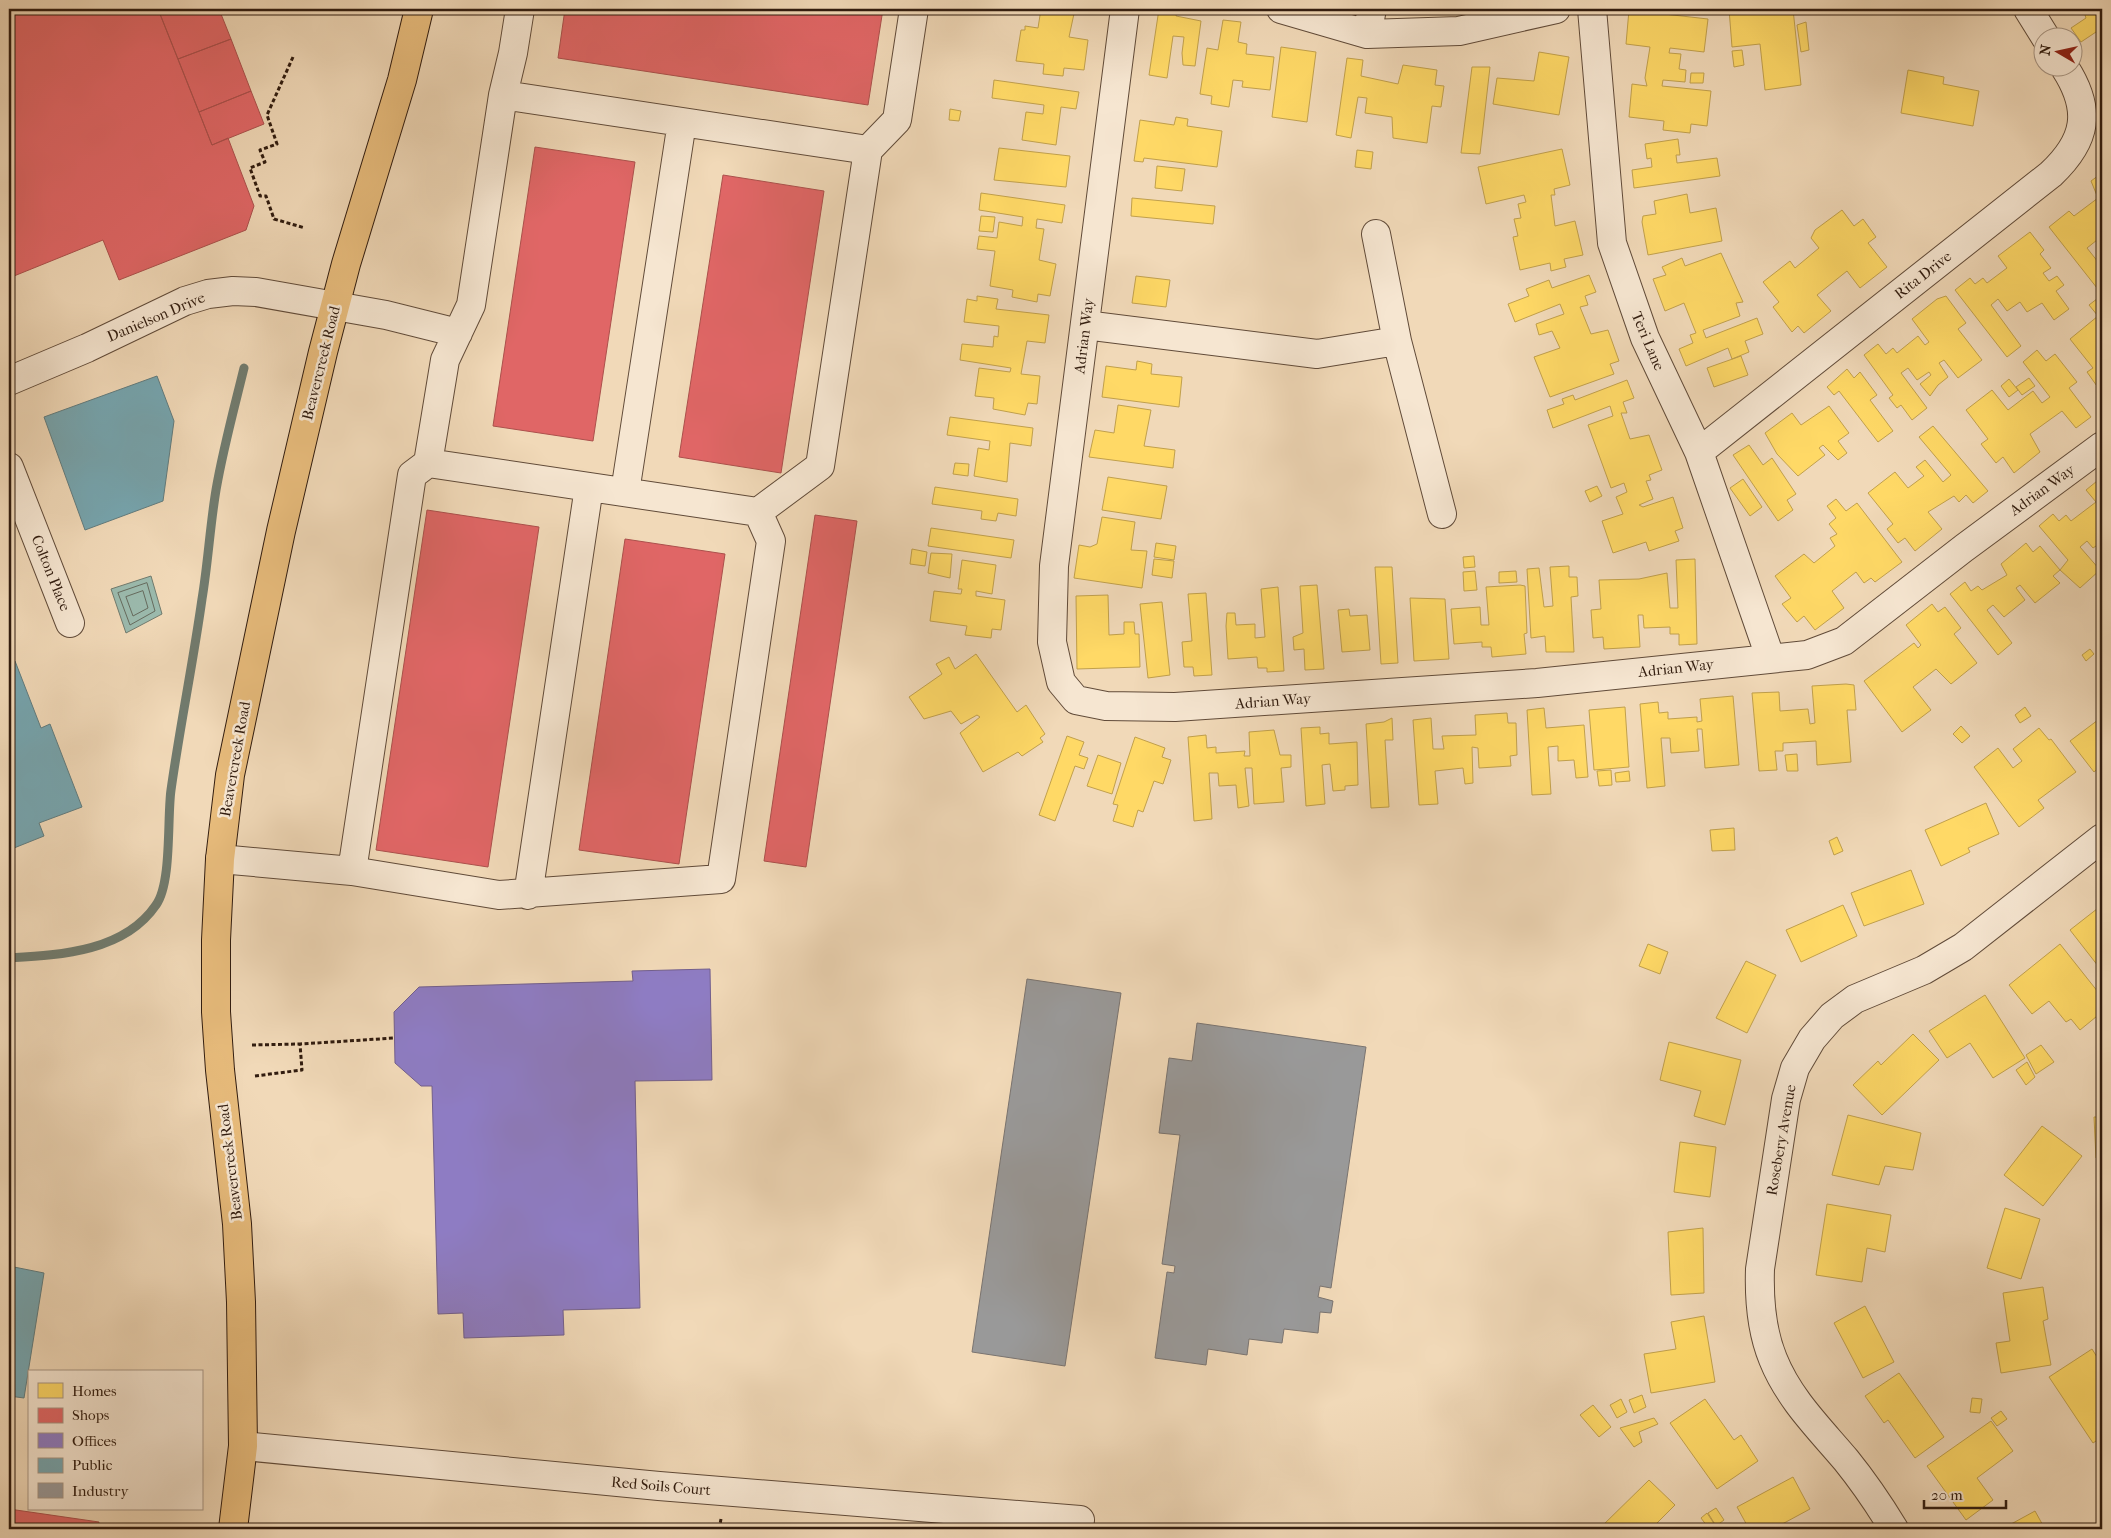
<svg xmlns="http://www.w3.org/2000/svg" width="2111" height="1538" font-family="'IM FELL French Canon',serif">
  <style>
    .water { fill: #9bbaad; stroke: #717b6e }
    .homes { fill: #ffd966; stroke: #c1a04c }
    .shops { fill: #e06666; stroke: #ac504c }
    .offices { fill: #8e7cc3; stroke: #725f8d }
    .public { fill: #76a5af; stroke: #617c7f }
    .industry { fill: #999; stroke: #7a7470 }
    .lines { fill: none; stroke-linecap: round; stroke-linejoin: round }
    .shore { stroke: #666b5e; stroke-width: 1 }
    .stream { stroke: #717b6e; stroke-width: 9 }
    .minor-casing { stroke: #614b39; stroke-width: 30 }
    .major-casing { stroke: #311c0f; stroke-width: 30 }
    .path { stroke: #311c0f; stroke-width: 3; stroke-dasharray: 4 2.5; stroke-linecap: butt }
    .minor { stroke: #f6e6d1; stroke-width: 28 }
    .major { stroke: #e8bc7c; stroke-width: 28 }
    .labels { text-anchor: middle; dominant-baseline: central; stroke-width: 5; stroke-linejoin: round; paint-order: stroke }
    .street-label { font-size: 15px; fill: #311c0f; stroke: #f6e6d1 }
  </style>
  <rect width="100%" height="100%" fill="#f1d9b8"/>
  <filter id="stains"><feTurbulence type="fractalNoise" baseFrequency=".004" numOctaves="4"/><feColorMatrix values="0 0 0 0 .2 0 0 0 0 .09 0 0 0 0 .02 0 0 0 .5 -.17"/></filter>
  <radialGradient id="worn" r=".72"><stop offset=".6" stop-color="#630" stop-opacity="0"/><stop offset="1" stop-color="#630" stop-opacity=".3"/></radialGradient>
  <!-- water -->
  <path class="water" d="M151,576L162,614L126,633L111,589Z"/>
  <!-- homes -->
  <path class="homes" d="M1041,9H1075L1069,37L1088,40L1084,70L1064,68L1063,76L1043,74L1044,64L1016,61L1021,30H1025V26L1038,28Z
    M1159,9H1177L1176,16L1201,21L1195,66L1183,65L1182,53L1184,37L1173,36L1167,78L1149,75Z
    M1729,9H1793L1801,85L1765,90L1760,44L1732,47Z
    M2083,9H2102V28L2081,42L2071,28L2086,18Z
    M1629,10L1708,19L1704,52L1670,48L1669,53L1681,54L1679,69L1686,70L1685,82L1663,80L1662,86L1711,91L1707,126L1691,124L1690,133L1663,130L1664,121L1629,117L1632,84L1647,86L1645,78L1650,47L1626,44Z
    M1223,20L1241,22L1238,42L1247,44L1246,54L1274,57L1270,90L1242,87L1243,81L1233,80L1229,107L1211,104L1212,96L1200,94L1207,48L1218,50Z
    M1806,22L1809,50L1801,52L1797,25Z
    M1281,47L1316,52L1307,122L1272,117Z
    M1742,50L1744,65L1734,67L1732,51Z
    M1539,52L1569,57L1559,115L1493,104L1497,78L1534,81Z
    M1347,58L1363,60L1361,76L1398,84L1403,65L1437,70L1435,85L1444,86L1441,107L1432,106L1427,143L1393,138L1392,117L1365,113L1367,98L1358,97L1351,138L1336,135Z
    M1472,67H1490L1480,154L1461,153Z
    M1908,70L1944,77L1943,84L1979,91L1973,126L1901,113Z
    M1691,73H1704L1703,83H1690Z
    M994,80L1079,92L1076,109L1061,107L1056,145L1022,140L1026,112L1043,114L1044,105L992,98Z
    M950,109L961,111L959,121L949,120Z
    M1176,117L1188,119L1187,126L1222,131L1217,167L1144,158L1143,162L1134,161L1140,120L1174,125Z
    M1678,139L1680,155H1676L1677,163L1717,158L1720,176L1634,188L1632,170L1652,167L1651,158L1647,159L1645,144Z
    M999,148L1070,156L1066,187L994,180Z
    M1562,149L1570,185L1554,189L1555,195H1551L1555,226L1575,221L1583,255L1564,259L1566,267L1551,271L1550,263L1520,270L1513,237L1518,236L1514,219L1521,218L1518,204L1526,202L1524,195L1486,204L1478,167Z
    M1357,150L1373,152L1371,169L1355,167Z
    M1157,166L1185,169L1182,191L1155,188Z
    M2102,173V236L2087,248L2102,267V284L2097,288L2049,227L2069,211L2074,216L2098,198L2091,181Z
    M981,193L1065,205L1062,223L1037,219L1036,228L1044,229L1039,260L1056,264L1050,296L1038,294L1037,302L1012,297L1013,290L990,286L995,251L977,249L979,236L997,238L999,222L1022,226L1023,217L979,210Z
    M1687,194L1690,213L1716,208L1722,241L1648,255L1642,222L1643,216L1656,214L1654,201Z
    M1132,198L1215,206L1213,224L1131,216Z
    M1842,210L1854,226L1863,219L1876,237L1868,243L1887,267L1860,288L1847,271L1817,295L1831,311L1804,333L1798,326L1792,332L1773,307L1779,302L1763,282L1790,261L1795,268L1819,248L1811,238L1815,230Z
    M981,216L995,217L993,232L979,231Z
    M2030,232L2044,250L2040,254L2051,268L2043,273L2049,281L2057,276L2064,285L2056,291L2069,309L2054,320L2042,303L2027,312L2020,302L2007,311L1998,299L1991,305L2021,346L2007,357L1955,290L1970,278L1975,284L1983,278L1987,283L2007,268L1998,256Z
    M1721,253L1743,302L1736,303L1740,316L1703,330L1706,338L1757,318L1763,334L1745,341L1749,352L1732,359L1728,348L1686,366L1679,349L1693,343L1690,335L1696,333L1684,303L1665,311L1653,279L1666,275L1662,267L1682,258L1685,266Z
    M1589,275L1596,292L1585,296L1588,305L1580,307L1591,334L1608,330L1619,361L1610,364L1614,374L1550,397L1534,357L1560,348L1552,331L1539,335L1536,324L1564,314L1560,304L1515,322L1508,304L1529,296L1526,289L1549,280L1552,288Z
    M1136,276L1170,280L1166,307L1132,303Z
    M2102,295V386L2099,389L2087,372L2093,368L2070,339L2098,316L2089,305Z
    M977,296L998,299L996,309L1049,315L1045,343L1027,341L1021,374L1040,376L1037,404L1028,403L1025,415L993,409L994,398L975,396L979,368L1010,372L1011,368L960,360L962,344L993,347L994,336L998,337L999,326L964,322L967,299L977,301Z
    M1946,296L1966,323L1958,329L1982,360L1958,378L1944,360L1939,363L1948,377L1938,385L1930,396L1920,384L1931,375L1929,372L1917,380L1908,368L1901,373L1927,408L1912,420L1901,405L1897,408L1889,398L1893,395L1864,355L1878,344L1886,354L1893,348L1897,353L1918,336L1925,345L1929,342L1912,319L1937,299Z
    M2037,350L2046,361L2055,354L2077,382L2069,388L2091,417L2076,428L2062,411L2030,434L2040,452L2014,473L2003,457L1996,463L1981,444L1988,439L1966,410L1992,390L2008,410L2033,391L2042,403L2050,397L2023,362Z
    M1741,356L1748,375L1714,387L1707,368Z
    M1137,361L1152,364L1151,374L1182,377L1179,407L1102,397L1106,366L1136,370Z
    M1847,369L1854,378L1860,372L1877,395L1870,400L1893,431L1878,442L1839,391L1834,395L1827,387Z
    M2029,378L2035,386L2022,395L2016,387Z
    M2009,379L2018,390L2009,397L2001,386Z
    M1627,380L1634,398L1623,402L1627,413H1621L1630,439L1649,435L1662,470L1649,475L1651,480L1646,481L1653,499L1639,505L1643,507L1673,497L1683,528L1675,531L1679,541L1649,551L1646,542L1613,553L1602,521L1623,514L1616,497L1627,492L1624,483L1611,488L1588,425L1613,416L1610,406L1553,428L1547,410L1564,404L1562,399L1573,395L1575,400Z
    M1118,405L1151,410L1144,446L1175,450L1173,468L1089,457L1095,430L1114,433Z
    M1829,406L1849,433L1838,441L1847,453L1838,460L1823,445L1819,448L1825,455L1798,476L1777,454L1765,433L1792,413L1801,425Z
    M950,417L1033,428L1031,446L1010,443L1007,482L974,476L978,448L989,450L990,441L947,435Z
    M1933,426L1988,491L1973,503L1966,495L1959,502L1954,496L1928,512L1942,529L1915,551L1905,538L1898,543L1887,529L1893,524L1868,493L1895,472L1908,488L1924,476L1916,467L1925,460L1943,482L1951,475L1919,437Z
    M1749,445L1763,465L1772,458L1796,494L1787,500L1793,510L1778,521L1733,455Z
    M955,463L969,464L968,476L953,474Z
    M1108,477L1167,486L1161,519L1102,510Z
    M2102,477V554L2096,546L2093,548L2087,541L2080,547L2100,570L2080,588L2060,570L2068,560L2039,526L2053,514L2059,521L2066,515L2071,521L2096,502L2086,490Z
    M1743,479L1762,507L1750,516L1730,488Z
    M1597,486L1602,496L1590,502L1585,491Z
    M935,487L1018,499L1016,516L998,513L996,521L981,519L982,511L932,504Z
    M1836,499L1846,511L1857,503L1902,562L1875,582L1871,578L1864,583L1856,572L1832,591L1844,608L1815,630L1804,616L1797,622L1782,604L1791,598L1775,576L1804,554L1814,563L1835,546L1830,538L1837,534L1829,524L1836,518L1827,506Z
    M1102,517L1135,522L1131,550L1147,551L1142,588L1074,578L1079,545L1090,547L1097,544Z
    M931,528L1014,540L1011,558L928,546Z
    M1156,543L1176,546L1174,560L1154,557Z
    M2026,543L2033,552L2040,546L2060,570L2053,576L2060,583L2035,603L2020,585L2016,588L2025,600L2004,617L1993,605L1987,610L2012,643L1998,655L1950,594L1965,582L1971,591L1978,586L1982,590L2007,575L2001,564Z
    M912,549L927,552L925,566L910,564Z
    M931,553L952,554L950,578L928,573Z
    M1474,556L1475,567L1464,568L1463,557Z
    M1154,559L1174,561L1172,578L1152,575Z
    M1695,559L1697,644L1679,645V634H1670V627L1644,628L1643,615H1638L1640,647L1604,649L1603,637L1593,638L1591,610L1601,609L1599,580L1639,579L1667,573L1670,608H1678L1676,560Z
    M962,560L996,565L992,594L976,591V596L1005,600L1001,630L992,629L991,638L965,635L967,626L930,621L934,591L961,594L962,589H958Z
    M1569,566V577H1577L1578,596L1571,597L1574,652H1546L1545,636L1531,638L1527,569L1539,568L1544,607L1553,606L1550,567Z
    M1375,567H1392L1398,663L1381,664Z
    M1475,571L1477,590L1464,591L1463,572Z
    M1516,571L1517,582L1499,583V572Z
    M1317,585L1324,669L1305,670L1304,649L1294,650L1293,637L1303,633L1300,586Z
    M1520,585L1525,586L1527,633L1524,634L1526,654L1492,657L1491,647H1482V642L1454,644L1451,609L1480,607L1481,625H1489L1486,587Z
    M1278,587L1284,671L1267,672V668H1258L1257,657L1228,659L1226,626L1227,613H1235L1236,625L1255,624V638L1265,637L1261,589Z
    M1206,593L1212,675L1194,676L1193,667H1184L1182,642L1192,641L1188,594Z
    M1108,595L1109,635L1124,634V622H1134L1135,634H1139L1140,667L1077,669L1076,596Z
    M1410,598L1445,599L1449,659L1414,661Z
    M1162,602L1170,675L1148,678L1140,604Z
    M1932,604L1938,612L1945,607L1961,628L1954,634L1977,663L1951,684L1936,669L1913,687L1931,710L1902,732L1864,681L1914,643L1918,648L1921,645L1906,625Z
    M1349,609L1350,616L1367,615L1370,650L1342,652L1338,610Z
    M2090,649L2094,654L2086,661L2082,655Z
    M976,654L1017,712L1026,705L1045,734L1040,738L1043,742L1022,756L1018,752L983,772L960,733L980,717L977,715L961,724L951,711L924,719L909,697L942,674L936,664L949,657L955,669Z
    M1846,684L1854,685L1856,710H1847L1851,762L1817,765L1816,741L1783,743V751H1775L1777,770L1759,771L1752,693L1779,692L1780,711L1808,709L1810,724L1815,723L1812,686Z
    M1733,696L1739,765L1705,768L1702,729H1697L1699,751L1671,753L1670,738H1661L1665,786L1647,788L1640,704L1658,702L1659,713L1668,712V719L1697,717V722L1702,721L1700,699Z
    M1625,707L1629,767L1594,770L1589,710Z
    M2025,707L2031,716L2020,723L2015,715Z
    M1544,708L1546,728L1584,725L1588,777L1576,778L1574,760L1558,761V746L1548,747L1551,794L1532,795L1527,710Z
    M1507,713L1508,723H1516L1517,755L1510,756L1511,766L1479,768L1478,748L1472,747L1473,783L1465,784L1463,768L1435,771L1438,804L1419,805L1413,720L1431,718L1433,749H1444L1442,736L1476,735L1475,715Z
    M2102,717V765L2094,772L2070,741Z
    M1392,718L1393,740H1385L1389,807L1371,808L1366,724L1384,722Z
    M1961,726L1970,736L1962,743L1953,734Z
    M1320,727V734L1329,733V744L1357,742L1358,785L1345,786V790L1333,791L1330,764L1322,765L1325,804L1306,806L1301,728Z
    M2039,728L2049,740L2051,739L2076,772L2038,800L2044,808L2019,827L1974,767L1998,748L2013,768L2022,761L2013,749Z
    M1274,730L1280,755H1291V767L1281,768L1284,802L1254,804L1252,768H1245L1249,806L1238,808L1236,785L1219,786L1218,773H1209L1212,819L1194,821L1188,737L1206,735L1207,748L1216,747V753L1245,751L1244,756H1250L1249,732Z
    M1067,736L1084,742L1079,755L1088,758L1084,769L1075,766L1055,821L1039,815Z
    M1135,737L1165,748L1162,757L1171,760L1163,784L1154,781L1143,812L1138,810L1133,827L1113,821L1118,805L1113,804Z
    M1797,754L1798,771H1787L1785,755Z
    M1098,755L1121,763L1112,794L1087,786Z
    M1611,770L1612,785L1599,786L1597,771Z
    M1629,771L1630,781L1616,782L1615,773Z
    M1986,803L1999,834L1968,848L1970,852L1941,866L1925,830Z
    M1734,828L1735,850L1712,851L1710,830Z
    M1837,837L1843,851L1834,855L1829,841Z
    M1911,870L1924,904L1864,926L1851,893Z
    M1843,905L1857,936L1801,962L1786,930Z
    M2102,905V971L2070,930Z
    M1648,944L1668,952L1660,974L1639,966Z
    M2060,944L2102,997V1012L2080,1030L2071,1019L2066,1022L2049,1001L2032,1014L2009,985Z
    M1746,961L1776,975L1747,1033L1716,1018Z
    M1985,995L2025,1058L1993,1078L1970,1043L1947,1058L1929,1031Z
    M1913,1034L1939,1060L1882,1115L1853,1085L1878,1061L1881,1065Z
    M1669,1042L1741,1060L1725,1125L1694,1116L1701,1091L1660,1080Z
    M2041,1045L2054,1062L2036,1074L2026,1055Z
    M2027,1062L2035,1077L2026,1085L2016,1070Z
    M1848,1115L1921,1133L1913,1170L1885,1166L1879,1185L1832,1175Z
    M2094,1117H2102V1158H2096Z
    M2042,1126L2082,1156L2043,1206L2004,1175Z
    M1680,1142L1716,1147L1710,1197L1674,1192Z
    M1827,1204L1891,1215L1885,1252L1867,1248L1862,1282L1816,1275Z
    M2005,1208L2040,1219L2021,1279L1987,1268Z
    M1703,1228L1704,1293L1671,1295L1668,1232Z
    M2043,1287L2048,1319L2043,1321L2051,1365L2001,1373L1996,1343L2010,1341L2003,1293Z
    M1865,1306L1894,1362L1863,1378L1834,1323Z
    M1704,1316L1715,1382L1651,1393L1644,1354L1676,1349L1671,1322Z
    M2092,1349L2102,1365V1437L2093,1443L2049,1377Z
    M1899,1373L1944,1437L1915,1458L1888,1420L1884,1423L1865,1396Z
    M1642,1395L1646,1407L1634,1413L1629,1400Z
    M1972,1398L1982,1399L1980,1413L1970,1412Z
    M1621,1399L1627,1412L1617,1418L1610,1405Z
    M1705,1399L1734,1440L1741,1435L1758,1461L1717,1489L1670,1423Z
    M1593,1405L1611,1427L1599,1437L1580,1415Z
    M2001,1411L2007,1419L1997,1426L1991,1418Z
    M1654,1418L1658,1424L1639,1432L1642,1442L1634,1447L1620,1428Z
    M1991,1421L2013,1451L1977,1478L1993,1500L1966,1520L1927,1466Z
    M1793,1477L1810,1509L1773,1529H1749L1737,1507Z
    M1649,1480L1675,1505L1651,1529H1599Z
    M1716,1508L1724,1520L1716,1526L1708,1513Z
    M2035,1511L2045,1529H2002Z
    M1707,1513L1717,1528L1715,1529L1704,1528L1707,1526L1701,1518Z"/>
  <!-- shops -->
  <path class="shops" d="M9,9H158L212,145L228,138L254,206L246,230L119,280L103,240L9,278Z
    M158,9H219L231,39L178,59Z
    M565,9H883L868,105L558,58Z
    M231,39L251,91L199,112L178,59Z
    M251,91L264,124L212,145L199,112Z
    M535,147L635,162L593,441L493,426Z
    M723,175L824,191L781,473L679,457Z
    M427,510L539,527L488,867L376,850Z
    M815,515L857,521L806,867L764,861Z
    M625,539L725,554L679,864L579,850Z
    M9,1509L99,1522L98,1529H9Z"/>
  <!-- offices -->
  <path class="offices" d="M710,969L712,1080L635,1081L640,1308L563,1310L564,1335L464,1338L463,1313L438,1314L432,1086H421L395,1063L394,1012L419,987L633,981L632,971Z"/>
  <!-- public -->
  <path class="public" d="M157,376L174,421L163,501L85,530L44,417Z
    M15,661L41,728L50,724L82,807L39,823L44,836L9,850V664Z
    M9,1266L44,1273L24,1398L9,1396Z"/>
  <!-- industry -->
  <path class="industry" d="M1027,979L1121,993L1065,1366L972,1352Z
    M1197,1023L1366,1047L1331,1288L1320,1286L1318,1297L1333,1301L1331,1313L1320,1312L1318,1333L1284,1329L1282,1343L1249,1339L1247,1355L1208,1349L1206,1365L1155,1358L1167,1272L1174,1273L1175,1266L1162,1264L1180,1135L1159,1133L1169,1058L1192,1061Z"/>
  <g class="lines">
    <!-- shore -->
    <path class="shore" d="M147,583L155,611L130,625L118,593Z
      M143,591L148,608L133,616L126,597Z"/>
    <!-- stream -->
    <path class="stream" d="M9,958C60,955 124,952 156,905C172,883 167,818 171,790C180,726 193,663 202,599C208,563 210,526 216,490C223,449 234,409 244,368"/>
    <!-- minor casing -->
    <g class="minor-casing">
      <path id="minor" d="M1125,9L1054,566L1052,642L1061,682L1076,700L1106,706L1175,707L1537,683L1807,655L1844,641L1964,548L2102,446
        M1281,9L1367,34L1459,31L1556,9
        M1592,9L1612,243L1645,338L1699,452L1770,657
        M2028,9L2046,38
        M1367,34L1372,9
        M503,95L868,150
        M1085,325L1317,354L1397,341L1376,234
        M1397,341L1442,514
        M9,381L87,348L185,301L208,294L233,291L256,292L386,315L458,333
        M1699,452L2051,174C2087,140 2092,110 2065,68
        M428,463L445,360L471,305L503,95L513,53L520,9
        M9,467L70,623
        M625,492L682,122
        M220,859L352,871L499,895L721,879L771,541L758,512
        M352,871L412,475L428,463L758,512L820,466L868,150L897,120L914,9
        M528,895L589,487
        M243,1446L659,1486L1080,1520
        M1894,1529C1880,1506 1863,1481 1846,1460C1819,1428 1789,1399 1773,1359C1761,1330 1759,1299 1760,1269L1786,1099L1795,1068L1812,1039L1832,1016L1855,999L1924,970L1963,947L2102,838"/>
    </g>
    <!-- major casing -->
    <g class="major-casing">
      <path id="major" d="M233,1529L243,1446L241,1302L237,1224L220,1070L216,1012V940L220,859L230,775L281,531L323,352L346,264L402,80L419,9"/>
    </g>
    <!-- path -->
    <path class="path" d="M293,57L267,115L277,144L260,150L265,162L250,168L260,196H266L274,219L305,228
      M252,1045L300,1044
      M255,1076L302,1070L300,1044L394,1038
      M1106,1525L1125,1529
      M719,1529L721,1519"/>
    <!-- minor -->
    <use href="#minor" class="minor"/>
    <!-- major -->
    <use href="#major" class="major"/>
  </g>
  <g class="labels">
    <!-- street labels -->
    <g class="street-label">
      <text transform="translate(1923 275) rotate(-38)">Rita Drive</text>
      <text transform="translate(156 317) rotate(-23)">Danielson Drive</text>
      <text transform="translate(1084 336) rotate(-83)">Adrian Way</text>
      <text transform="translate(1648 341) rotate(67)">Teri Lane</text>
      <text transform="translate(321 363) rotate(-76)">Beavercreek Road</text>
      <text transform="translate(2042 490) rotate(-36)">Adrian Way</text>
      <text transform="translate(51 573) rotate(68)">Colton Place</text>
      <text transform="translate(1676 668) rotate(-6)">Adrian Way</text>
      <text transform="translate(1273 701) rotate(-4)">Adrian Way</text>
      <text transform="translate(235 759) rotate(-80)">Beavercreek Road</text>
      <text transform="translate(1781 1140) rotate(-80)">Rosebery Avenue</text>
      <text transform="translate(230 1162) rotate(-97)">Beavercreek Road</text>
      <text transform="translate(661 1486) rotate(5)">Red Soils Court</text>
    </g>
  </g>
  <!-- margin -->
  <rect width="2111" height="1538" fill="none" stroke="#f1d9b8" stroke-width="30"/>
  <rect x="10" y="10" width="2091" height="1518" fill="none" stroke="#311c0f" stroke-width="2.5"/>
  <rect x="15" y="15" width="2081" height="1508" fill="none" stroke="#311c0f"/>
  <!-- legend -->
  <rect x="28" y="1370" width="175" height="140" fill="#f6e6d1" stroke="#a79583"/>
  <rect x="38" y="1383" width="25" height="15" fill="#ffd966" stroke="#a79583"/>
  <text x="72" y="1396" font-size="15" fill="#311c0f">Homes</text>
  <rect x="38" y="1408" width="25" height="15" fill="#e06666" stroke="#a79583"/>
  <text x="72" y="1420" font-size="15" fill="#311c0f">Shops</text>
  <rect x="38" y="1433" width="25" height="15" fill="#8e7cc3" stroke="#a79583"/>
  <text x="72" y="1446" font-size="15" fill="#311c0f">Offices</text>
  <rect x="38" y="1458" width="25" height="15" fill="#76a5af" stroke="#a79583"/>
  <text x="72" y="1470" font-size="15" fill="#311c0f">Public</text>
  <rect x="38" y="1483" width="25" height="15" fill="#999999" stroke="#a79583"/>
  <text x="72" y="1496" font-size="15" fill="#311c0f">Industry</text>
  <!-- north arrow -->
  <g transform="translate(2058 52) rotate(279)"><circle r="24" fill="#f6e6d1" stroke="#a79583"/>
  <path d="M0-4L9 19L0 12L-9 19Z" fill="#8f2418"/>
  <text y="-8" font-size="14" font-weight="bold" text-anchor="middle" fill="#311c0f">N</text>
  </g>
  <!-- scale -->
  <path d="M1924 1500v8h82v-8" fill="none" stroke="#311c0f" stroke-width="2.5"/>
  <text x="1931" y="1500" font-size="15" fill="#311c0f" stroke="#f6e6d1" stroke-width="4" paint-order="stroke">20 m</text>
  <rect width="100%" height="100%" filter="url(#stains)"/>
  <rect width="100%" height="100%" fill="url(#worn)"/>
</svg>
